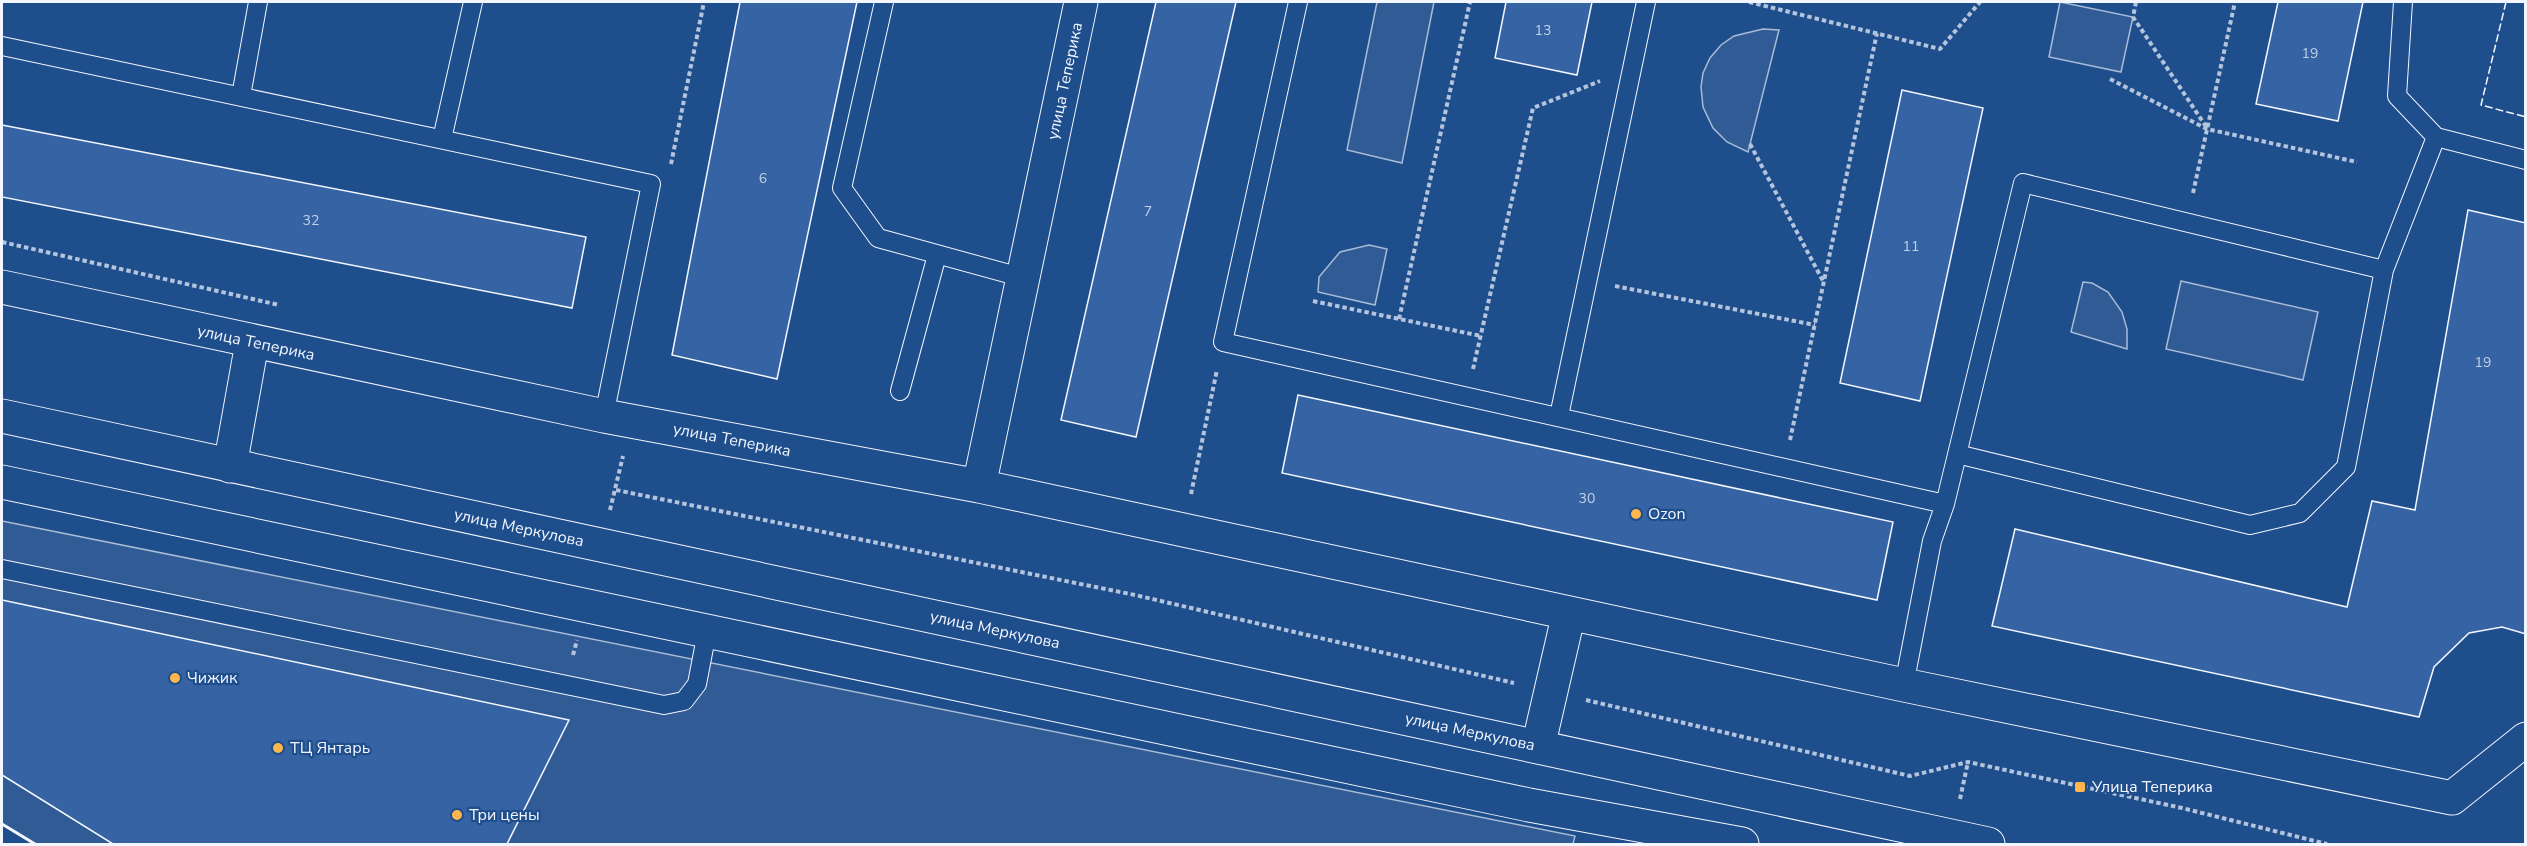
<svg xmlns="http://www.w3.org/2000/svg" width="2527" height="846" font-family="'Nunito Sans',sans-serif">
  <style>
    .built { fill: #305b95; stroke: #a8bbd7; stroke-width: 1.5 }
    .building { fill: #3563a3; stroke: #f2f6ff; stroke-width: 1.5 }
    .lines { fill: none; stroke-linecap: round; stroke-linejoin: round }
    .lane-casing { stroke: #f2f6ff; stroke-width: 20 }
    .street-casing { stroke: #f2f6ff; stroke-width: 35 }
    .secondary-casing { stroke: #f2f6ff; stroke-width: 35 }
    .path { stroke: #b3c4dc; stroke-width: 4; stroke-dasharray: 4.5 3; stroke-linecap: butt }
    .lane { stroke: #1f4e8c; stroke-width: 18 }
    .street { stroke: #1f4e8c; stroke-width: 33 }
    .secondary { stroke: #1f4e8c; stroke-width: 33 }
    .fence { stroke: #f2f6ff; stroke-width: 1.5; stroke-dasharray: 8 3; stroke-linecap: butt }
    .wall { stroke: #f2f6ff; stroke-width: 3 }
    .poi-dot { fill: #ffb74d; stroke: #1f4e8c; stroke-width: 2 }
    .labels { text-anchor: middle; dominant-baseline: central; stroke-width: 4.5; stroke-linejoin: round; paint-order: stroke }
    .number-label { font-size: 14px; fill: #c3d1e8 }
    .street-label { font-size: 16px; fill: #f2f6ff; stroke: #1f4e8c }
    .poi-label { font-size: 16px; fill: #f2f6ff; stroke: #1f4e8c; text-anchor: start }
  </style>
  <rect width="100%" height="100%" fill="#1f4e8c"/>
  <!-- built -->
  <path class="built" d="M1377,2H1434L1402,163L1347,150Z
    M2060,2L2133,17L2121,72L2049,57Z
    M1763,29L1779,30L1748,152L1727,142L1713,128L1703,107L1701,87L1703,73L1710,58L1721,45L1734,36Z
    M1369,245L1387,249L1375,305L1318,292L1319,277L1340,252Z
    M2181,281L2318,312L2303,380L2166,349Z
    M2083,282L2092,283L2108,292L2122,312L2127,329V349L2071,332Z
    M2,521L1575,836L1573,844H35L2,824Z"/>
  <!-- building -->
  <path class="building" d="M740,2H857L777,379L672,355Z
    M1156,2H1236L1136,437L1061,420Z
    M1506,2H1592L1577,75L1495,58Z
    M2278,2H2363L2338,121L2256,104Z
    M1902,90L1983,108L1920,401L1840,383Z
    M2,125L586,237L572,308L2,197Z
    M2468,210L2526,223V634L2502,627L2469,633L2434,667L2419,717L1992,626L2015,529L2347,607L2372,501L2415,510Z
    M1298,395L1893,522L1877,600L1282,473Z
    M2,600L569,720L507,844H113L2,775Z"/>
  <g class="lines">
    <!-- lane casing -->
    <g class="lane-casing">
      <path id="lane" d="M884,2L842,188L878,238L1024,278
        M1298,2L1223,342L1945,504L1932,541L1904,685
        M2403,2L2397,96L2436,137L2526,160
        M2,46L651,184L604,416
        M241,96L258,2
        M442,139L473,2
        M900,391L937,255
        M1559,416L1646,2
        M1957,454L2250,525L2300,513L2346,467L2384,270L2436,137
        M1945,504L2023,183L2384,270
        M2,569L664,705L684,701L697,684L707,632"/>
    </g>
    <!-- street casing -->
    <g class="street-casing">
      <path id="street" d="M2,287L604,416L979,486L1081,2
        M230,466L252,343
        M979,486L1904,685L2452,798L2526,739
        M1538,747L1569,613"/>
    </g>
    <!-- secondary casing -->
    <g class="secondary-casing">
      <path id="secondary" d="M2,416L1988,844
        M2,482L1529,805L1742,844"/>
    </g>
    <!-- path -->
    <path class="path" d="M1749,2L1940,49L1980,2
      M2136,2L2133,17L2207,128
      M2110,79L2207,129L2357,162
      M1750,144L1823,281
      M671,164L704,2
      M2193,193L2235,2
      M2,242L279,305
      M1615,286L1815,325
      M1313,301L1481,336
      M1399,319L1470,2
      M1473,369L1533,108L1600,81
      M1790,440L1877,33
      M616,490L1135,595L1514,683
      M1191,494L1217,370
      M610,510L623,456
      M573,655L577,640
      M1586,700L1910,776L1968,762L2182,808L2327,844
      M1960,799L1968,762"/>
    <!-- lane -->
    <use href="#lane" class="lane"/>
    <!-- street -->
    <use href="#street" class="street"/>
    <!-- secondary -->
    <use href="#secondary" class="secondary"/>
    <!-- fence -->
    <path class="fence" d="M2506,2L2481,105L2526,117"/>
    <!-- wall -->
    <path class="wall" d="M2,824L35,844"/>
  </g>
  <!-- markers -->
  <g class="poi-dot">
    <circle cx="1636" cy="514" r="6"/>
    <circle cx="175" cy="678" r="6"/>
    <circle cx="278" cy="748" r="6"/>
    <rect x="2074" y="781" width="12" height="12" rx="3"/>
    <circle cx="457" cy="815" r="6"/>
  </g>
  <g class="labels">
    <!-- number labels -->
    <g class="number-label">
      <text x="1543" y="30">13</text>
      <text x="2310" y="53">19</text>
      <text x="763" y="178">6</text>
      <text x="1148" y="211">7</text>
      <text x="311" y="220">32</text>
      <text x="1911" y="246">11</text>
      <text x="2483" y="362">19</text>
      <text x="1587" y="498">30</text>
    </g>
    <!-- street labels -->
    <g class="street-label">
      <text transform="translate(1065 81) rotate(-78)">улица Теперика</text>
      <text transform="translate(256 343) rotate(12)">улица Теперика</text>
      <text transform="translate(732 440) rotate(11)">улица Теперика</text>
      <text transform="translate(519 528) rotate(12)">улица Меркулова</text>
      <text transform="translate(995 630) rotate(12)">улица Меркулова</text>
      <text transform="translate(1470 732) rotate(12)">улица Меркулова</text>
    </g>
    <!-- poi labels -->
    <g class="poi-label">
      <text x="1648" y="514">Ozon</text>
      <text x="187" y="678">Чижик</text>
      <text x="290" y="748">ТЦ Янтарь</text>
      <text x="2092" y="787">Улица Теперика</text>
      <text x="469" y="815">Три цены</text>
    </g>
  </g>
  <!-- border -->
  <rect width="2527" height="846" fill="none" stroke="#f2f6ff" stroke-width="6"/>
</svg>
